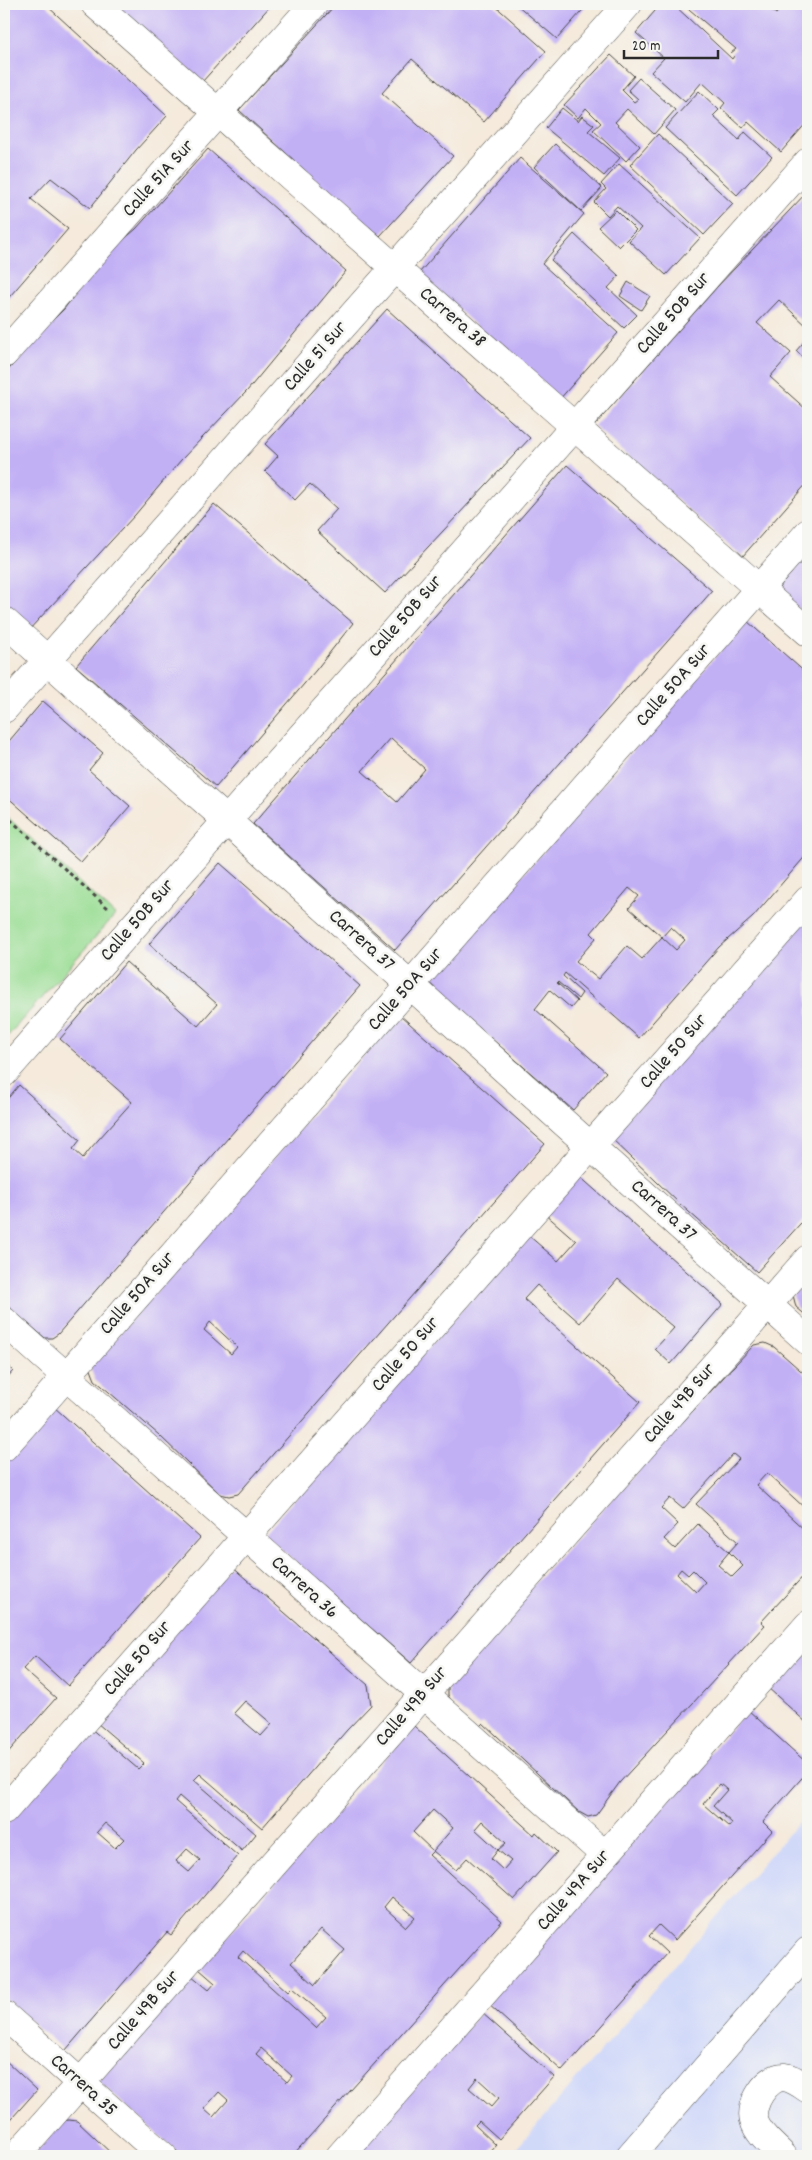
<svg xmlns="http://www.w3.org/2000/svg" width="812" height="2160" font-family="Dekko,sans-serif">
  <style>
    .built { fill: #d1d9f9 }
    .green { fill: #9cde96; stroke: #648460 }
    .building { fill: #c2b0f5; fill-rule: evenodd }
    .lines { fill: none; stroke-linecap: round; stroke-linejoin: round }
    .minor-casing { stroke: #494845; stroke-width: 29 }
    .major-casing { stroke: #494845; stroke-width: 29 }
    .path { stroke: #494845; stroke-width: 3; stroke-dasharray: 4 4; stroke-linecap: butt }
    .minor { stroke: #fff; stroke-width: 28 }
    .major { stroke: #fff; stroke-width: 28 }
    .labels { text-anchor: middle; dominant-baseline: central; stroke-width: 5; stroke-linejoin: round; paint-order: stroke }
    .street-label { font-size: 20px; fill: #2b2b2b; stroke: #f6f6f2 }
  </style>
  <rect width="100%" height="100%" fill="#f6f6f2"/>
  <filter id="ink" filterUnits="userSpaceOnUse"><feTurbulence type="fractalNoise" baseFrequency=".02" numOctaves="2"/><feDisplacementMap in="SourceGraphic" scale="10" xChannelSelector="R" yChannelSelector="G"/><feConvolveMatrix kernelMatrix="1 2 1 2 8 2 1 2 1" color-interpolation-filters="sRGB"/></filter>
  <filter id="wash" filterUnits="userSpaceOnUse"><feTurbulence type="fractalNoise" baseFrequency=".0096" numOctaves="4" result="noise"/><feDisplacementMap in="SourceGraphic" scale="20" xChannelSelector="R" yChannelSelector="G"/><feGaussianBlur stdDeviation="1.12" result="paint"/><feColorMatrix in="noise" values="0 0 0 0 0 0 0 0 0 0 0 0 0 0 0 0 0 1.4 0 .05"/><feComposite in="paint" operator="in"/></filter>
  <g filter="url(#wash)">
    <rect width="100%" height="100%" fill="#f5eadb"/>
    <!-- built -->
    <path class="built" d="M808,1811V2156H510Z"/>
    <!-- green -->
    <path class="green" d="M4,814L115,915L4,1040Z"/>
    <g id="blocks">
      <!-- building -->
      <path class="building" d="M9,4H45L167,116L136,150L90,208L51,178L31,199L68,229L4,303V10Z
        M114,4H272L202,82Z
        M336,4H493L546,51L484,122L412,59L382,93L453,156L380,236L345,207L239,110Z
        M516,4H588L557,39Z
        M661,4H673L732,59L734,56L731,53L736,49L683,4H765L776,14L785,4H808V121L781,152L748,122L743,128L721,108L725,103L702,82L685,102L651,72L664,58L636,33Z
        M611,55L634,76L622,90L634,102L638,99L628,90L639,78L675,110L654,134L627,109L615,122L640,146L626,161L593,130L601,123L586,108L578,118L564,105Z
        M699,91L719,110L713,116L739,140L745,132L772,157L737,195L665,128Z
        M562,108L578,121L582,116L594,125L588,131L620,158L604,176L546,128Z
        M658,134L733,204L704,235L630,165Z
        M555,144L602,188L581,211L534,167Z
        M208,149L346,271L247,391L181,460L135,515L27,632L4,609V375L39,334L64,309L103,257L136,229Z
        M520,158L584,214L542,264L618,333L558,401L419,273Z
        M619,164L700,238L666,275L629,241L641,228L617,206L608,216L594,202L606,189L601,184Z
        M808,191V327L779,300L757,323L791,353L770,377L808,411V482L742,557L594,426L717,287Z
        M616,210L636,230L619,247L598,227Z
        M574,234L619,276L608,288L637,315L624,328L551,260Z
        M628,282L650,296L641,310L620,296Z
        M387,309L530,438L385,593L317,531L337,509L310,484L295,500L265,471L278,456L265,444Z
        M808,337V362L796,351Z
        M567,465L712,591L395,950L253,824ZM391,738L425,769L397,802L362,771Z
        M214,504L353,623L316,670L216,787L76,666Z
        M808,553V617L777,590Z
        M747,621L808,675V853L753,917L719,947L639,1038L565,973L563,976L582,993L578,999L558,982L557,983L577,1001L571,1008L550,990L535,1009L606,1072L573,1110L428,983ZM629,888L639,896L629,908L662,937L642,959L627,946L598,979L576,961L596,938L591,933ZM671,927L685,940L676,950L662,937Z
        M43,701L103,753L89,770L130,806L81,862L4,794V747Z
        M220,863L360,986L58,1334L52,1338H45L4,1303V1103L19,1085L80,1140L73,1149L83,1158L90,1149L132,1102L60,1039L126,962L198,1026L217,1004L149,944Z
        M808,913V1215L757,1272L680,1204L610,1137Z
        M400,1015L545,1144L238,1494L229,1496L220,1494L159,1435L95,1380L90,1367ZM210,1322L237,1347L231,1354L204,1330Z
        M577,1174L723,1304L671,1364L655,1349L674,1328L618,1279L580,1323L537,1285L524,1299L640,1402L411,1663L264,1534L528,1235L558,1261L576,1241L544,1213Z
        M808,1275V1317L796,1307L793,1295Z
        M765,1343L774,1347L808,1377V1511L767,1473L756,1485L808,1533V1571L761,1622L765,1625L620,1782L596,1815L588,1817L579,1812L483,1723L480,1726L453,1704L448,1695V1685L499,1623L733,1367L754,1345ZM733,1454L739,1459L696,1504L738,1542L729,1552L743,1566L732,1577L718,1565L729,1552L698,1524L675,1549L664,1539L678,1524L661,1508L670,1498L683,1509ZM681,1569L688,1575L693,1570L705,1582L696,1592L677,1574Z
        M4,1363L13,1371L4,1381Z
        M54,1407L200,1538L68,1686L35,1656L23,1669L56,1698L4,1757V1464Z
        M231,1566L368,1685L371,1705L347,1730L262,1828L200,1774L194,1780L256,1834L242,1851L179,1796L175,1801L238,1856L171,1935L167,1932L65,2051L4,1998V1827L89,1727L138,1769L144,1763L97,1723ZM245,1701L272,1724L261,1736L234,1713ZM105,1823L124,1839L115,1848L97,1832ZM187,1849L200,1860L189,1872L176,1861Z
        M808,1639V1724L767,1687Z
        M748,1710L808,1764V1771L763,1822L772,1831L675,1940L659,1925L649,1936L667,1953L562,2071L487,2003ZM720,1784L727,1790L713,1806L732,1823L729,1827L703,1804Z
        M414,1726L534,1835L536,1832L557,1852L514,1900L467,1858L456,1870L433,1851L453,1828L433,1810L413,1832L433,1851L429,1855L502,1921L292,2156H182L98,2081L191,1975L209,1990L215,1983L199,1969ZM482,1821L506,1843L498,1850L475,1829ZM498,1850L511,1861L503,1870L491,1859ZM392,1897L415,1917L406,1927L384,1907ZM321,1929L345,1950L315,1985L291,1963ZM243,1951L288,1992L292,1988L326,2017L316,2028L238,1957ZM261,2048L292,2076L287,2082L256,2054ZM219,2092L228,2100L213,2117L204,2109Z
        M481,2012L554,2077L499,2139L479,2121L475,2125L496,2145L486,2156H354ZM477,2078L499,2098L491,2107L469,2088Z
        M4,2059L37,2090L4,2127Z
        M69,2120L77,2121L114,2156H33L63,2121Z"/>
    </g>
  </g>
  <g filter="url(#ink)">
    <use href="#blocks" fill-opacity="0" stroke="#494845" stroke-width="1"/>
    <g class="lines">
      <!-- minor casing -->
      <g class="minor-casing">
        <path id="minor" d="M95,4L808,632
          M4,354L314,4
          M4,621L808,1341
          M4,1321L605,1855
          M4,1447L808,533
          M4,1811L808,900
          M4,2015L163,2156
          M16,2156L808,1259
          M340,2156L808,1625
          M630,2156L808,1951
          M783,2156C773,2145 758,2135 754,2120C749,2105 767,2076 784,2077C793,2078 801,2084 808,2089"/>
      </g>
      <!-- major casing -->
      <g class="major-casing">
        <path id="major" d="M4,709L628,4
          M4,1073L808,162"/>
      </g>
      <!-- path -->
      <path class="path" d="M4,814L109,909"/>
      <!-- minor -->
      <use href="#minor" class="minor"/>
      <!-- major -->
      <use href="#major" class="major"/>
    </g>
  </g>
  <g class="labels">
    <!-- street labels -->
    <g class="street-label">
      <text transform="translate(159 179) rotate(-48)">Calle 51A Sur</text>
      <text transform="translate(674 314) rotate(-49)">Calle 50B Sur</text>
      <text transform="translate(452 318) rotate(41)">Carrera 38</text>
      <text transform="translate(316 357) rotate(-49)">Calle 51 Sur</text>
      <text transform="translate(406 617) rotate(-49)">Calle 50B Sur</text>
      <text transform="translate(674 686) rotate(-49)">Calle 50A Sur</text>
      <text transform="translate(138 921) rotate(-49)">Calle 50B Sur</text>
      <text transform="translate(361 941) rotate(42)">Carrera 37</text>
      <text transform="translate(406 990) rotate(-49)">Calle 50A Sur</text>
      <text transform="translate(674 1052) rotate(-49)">Calle 50 Sur</text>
      <text transform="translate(663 1211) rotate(42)">Carrera 37</text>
      <text transform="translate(138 1294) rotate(-49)">Calle 50A Sur</text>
      <text transform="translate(406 1355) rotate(-49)">Calle 50 Sur</text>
      <text transform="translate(680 1404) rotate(-49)">Calle 49B Sur</text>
      <text transform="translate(304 1588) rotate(42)">Carrera 36</text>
      <text transform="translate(138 1659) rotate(-49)">Calle 50 Sur</text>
      <text transform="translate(412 1707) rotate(-49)">Calle 49B Sur</text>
      <text transform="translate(574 1891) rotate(-49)">Calle 49A Sur</text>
      <text transform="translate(144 2011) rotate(-49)">Calle 49B Sur</text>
      <text transform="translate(83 2086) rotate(42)">Carrera 35</text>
    </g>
  </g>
  <!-- margin -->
  <rect width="812" height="2160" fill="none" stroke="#f6f6f2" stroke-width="20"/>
  <!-- scale -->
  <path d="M624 50v8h94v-8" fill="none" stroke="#2b2b2b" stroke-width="2.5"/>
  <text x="632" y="50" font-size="15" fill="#2b2b2b" stroke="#f6f6f2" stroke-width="4" paint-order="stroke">20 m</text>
</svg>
